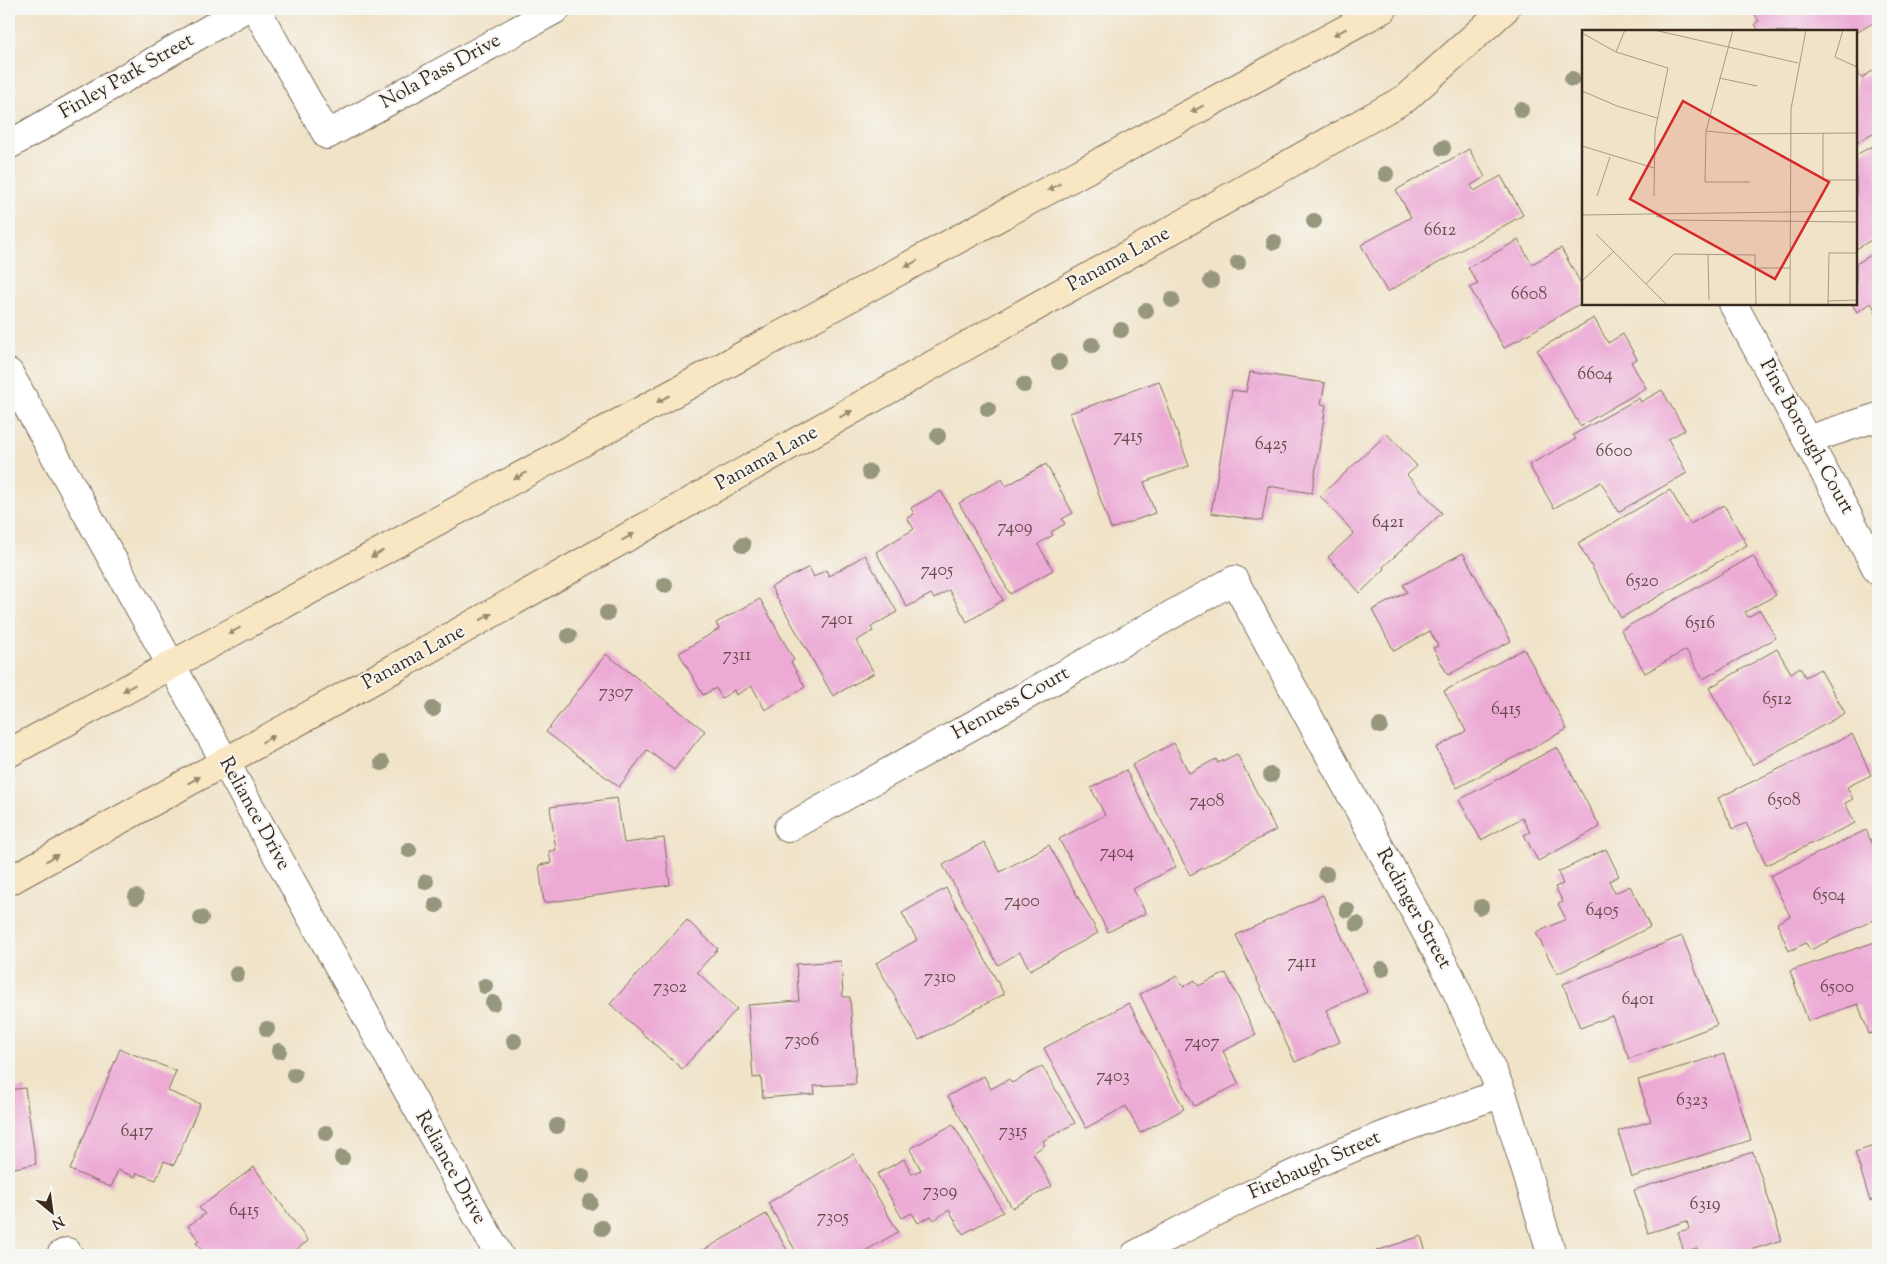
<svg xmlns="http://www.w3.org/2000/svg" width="1887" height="1264" font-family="'Sorts Mill Goudy',serif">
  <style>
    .building { fill: #ecaad5 }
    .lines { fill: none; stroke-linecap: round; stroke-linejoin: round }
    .minor-casing { stroke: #7a6b5a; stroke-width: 30 }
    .tertiary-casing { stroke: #7a6b5a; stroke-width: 30 }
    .secondary-casing { stroke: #7a6b5a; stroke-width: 30 }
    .minor { stroke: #fff; stroke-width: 28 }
    .tertiary { stroke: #fff; stroke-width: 28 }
    .secondary { stroke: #f9e7c3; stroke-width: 28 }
    .tree { fill: #96977c }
    .oneway { fill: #9a8870 }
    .labels { text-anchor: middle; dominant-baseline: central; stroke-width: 4; stroke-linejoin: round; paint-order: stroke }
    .number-label { font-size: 18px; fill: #674a4c }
    .street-label { font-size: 20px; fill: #3b2a1e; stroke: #f6f6f2 }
    .inset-road { fill: none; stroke: #a89984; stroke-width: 1 }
    .view { fill: #d62828; fill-opacity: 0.15; stroke: #d62828; stroke-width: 2.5 }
    .inset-edge { fill: none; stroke: #3b2a1e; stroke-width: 2.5 }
  </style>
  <rect width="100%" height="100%" fill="#f6f6f2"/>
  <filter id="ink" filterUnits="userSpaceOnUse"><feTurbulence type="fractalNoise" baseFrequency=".02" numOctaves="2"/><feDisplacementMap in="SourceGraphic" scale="10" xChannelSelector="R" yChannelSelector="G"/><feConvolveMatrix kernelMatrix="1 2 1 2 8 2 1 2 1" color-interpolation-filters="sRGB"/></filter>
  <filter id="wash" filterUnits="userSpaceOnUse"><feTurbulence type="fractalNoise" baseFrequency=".0096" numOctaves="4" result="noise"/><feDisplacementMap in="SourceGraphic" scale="20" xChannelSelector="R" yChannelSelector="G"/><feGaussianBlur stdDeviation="1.12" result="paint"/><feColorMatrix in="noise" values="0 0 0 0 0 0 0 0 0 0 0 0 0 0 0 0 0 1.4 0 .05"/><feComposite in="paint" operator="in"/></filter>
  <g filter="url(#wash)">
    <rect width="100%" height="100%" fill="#f0e3c8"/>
    <g id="blocks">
      <!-- building -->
      <path class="building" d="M1751,9H1878V20L1856,33L1759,31L1755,24L1759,21Z
        M1878,68V130L1856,143V69L1861,78Z
        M1878,143V236L1856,249V155Z
        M1469,149L1485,177L1471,185L1474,191L1501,176L1523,215L1387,292L1361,245L1411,217L1396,190Z
        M1518,240L1532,264L1561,248L1583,287V302L1504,348L1470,288L1478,284L1468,268Z
        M1878,251V313L1877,314L1871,303L1857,312L1852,304H1856V264Z
        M1594,318L1608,343L1623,334L1637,359L1631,362L1646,388L1580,426L1537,350Z
        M1250,372L1325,383L1321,404L1326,405L1312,493L1268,486L1262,521L1211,513L1232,390L1246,392Z
        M1159,381L1189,466L1144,482L1155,513L1111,529L1070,413Z
        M1662,390L1685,430L1668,439L1687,473L1618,512L1601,482L1554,508L1529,465L1576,439L1573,435L1639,398L1641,402Z
        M1387,434L1417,466L1407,475L1442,513L1383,567L1385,569L1360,593L1328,557L1354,533L1320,496Z
        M1046,464L1073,513L1062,519L1065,524L1051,532L1053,535L1038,544L1053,570L1010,594L959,503L1002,479L1006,486Z
        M1670,490L1690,524L1724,505L1747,545L1621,618L1578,543Z
        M941,491L1003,600L967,622L949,590L934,599L931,594L907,607L876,552L914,529L907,518L914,514L911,508Z
        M1463,553L1511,641L1448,675L1433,648L1438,646L1430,631L1394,651L1372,610L1407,592L1403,585Z
        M865,555L897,612L871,627L873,631L856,641L874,673L833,696L771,587L809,567L814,577L826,570L829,576Z
        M1753,556L1776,595L1745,612L1748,617L1760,610L1776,638L1703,679L1686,650L1645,673L1621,630Z
        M760,599L794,660L791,662L805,687L765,710L752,686L736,695L734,690L722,698L716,688L703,695L679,653L719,629L716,623Z
        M1524,649L1567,729L1457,788L1436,748L1466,731L1444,691Z
        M1777,649L1791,673L1800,667L1805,677L1820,669L1845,713L1753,765L1709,688Z
        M606,654L705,731L674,770L647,750L619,787L546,732Z
        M1852,734L1871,775L1847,787L1853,799L1845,803L1855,823L1766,865L1746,823L1733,829L1718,798Z
        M1174,743L1189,773L1216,759L1218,763L1237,754L1276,830L1190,875L1132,765Z
        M1557,747L1600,827L1538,861L1524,835L1530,832L1522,818L1481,840L1459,800Z
        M1126,770L1176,867L1133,889L1146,913L1108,932L1059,839L1105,815L1091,788Z
        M617,798L624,843L664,838L670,885L544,903L539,865L551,863L549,851L556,850L550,807Z
        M1866,830L1878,856V918L1810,950L1806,943L1789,951L1777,923L1790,916L1770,876Z
        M984,842L1000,872L1049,845L1098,933L1030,970L1020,952L998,965L943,865Z
        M1606,849L1619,876L1609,881L1615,893L1630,886L1650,927L1557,974L1536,933L1566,919L1558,904L1563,902L1555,887L1563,884L1558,872Z
        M946,888L1004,994L919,1040L876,963L917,940L902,913Z
        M1323,895L1367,992L1326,1010L1340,1042L1295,1062L1236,935Z
        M687,920L718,949L697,972L737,1009L682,1069L610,1004Z
        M1682,936L1717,1025L1629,1059L1612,1016L1580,1028L1563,984Z
        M1878,941V1031L1869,1034L1858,1004L1808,1021L1790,971Z
        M841,961L843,997H850L856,1084L814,1086L815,1094L763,1098L761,1077L753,1078L748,1005L799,1001L796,964Z
        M1226,973L1256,1035L1223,1051L1239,1084L1194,1106L1140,994L1177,976L1183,987L1195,980L1198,986Z
        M1129,1003L1184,1109L1140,1133L1126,1106L1086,1128L1044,1048Z
        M120,1049L176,1071L168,1091L200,1104L174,1165L164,1161L156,1180L137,1173L135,1177L118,1170L111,1187L70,1170Z
        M1724,1054L1751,1140L1632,1177L1618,1131L1651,1121L1638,1080Z
        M1042,1066L1075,1123L1043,1141L1045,1145L1033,1153L1052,1186L1012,1208L948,1096L984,1076L991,1089L1009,1079L1012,1083Z
        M25,1088L36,1164L9,1169V1090Z
        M953,1124L1003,1212L963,1234L949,1210L934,1220L931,1216L918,1223L912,1213L902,1218L877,1174L904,1159L912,1174L921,1170L910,1149Z
        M1878,1145V1198L1870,1201L1855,1152Z
        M1753,1152L1782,1240L1735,1255H1699L1697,1248L1684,1252L1678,1232L1689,1229L1687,1221L1648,1233L1634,1190Z
        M853,1154L898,1232L858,1255H798L768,1203Z
        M254,1167L308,1241L289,1255H205L196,1243L199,1241L188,1226L205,1214L199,1208Z
        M766,1214L790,1255H695Z
        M1421,1236L1427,1255H1378L1376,1251Z"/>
    </g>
  </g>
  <g filter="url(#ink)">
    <use href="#blocks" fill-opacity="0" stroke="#7a6b5a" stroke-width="1"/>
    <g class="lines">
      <!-- minor casing -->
      <g class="minor-casing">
        <path id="minor" d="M256,9L327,135L556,9
          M9,145L244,9
          M1733,304L1878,571
          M1807,440L1878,417
          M788,828L1234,580L1450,976L1502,1093L1552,1255
          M61,1255L67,1252L69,1255
          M1135,1255C1220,1208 1307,1164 1398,1130C1433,1117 1468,1105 1502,1093"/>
      </g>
      <!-- tertiary casing -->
      <g class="tertiary-casing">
        <path id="tertiary" d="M9,373L499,1255"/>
      </g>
      <!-- secondary casing -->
      <g class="secondary-casing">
        <path id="secondary" d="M9,753L1383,9
          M9,881L404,663L1406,98L1505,9"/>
      </g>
      <!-- minor -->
      <use href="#minor" class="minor"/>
      <!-- tertiary -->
      <use href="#tertiary" class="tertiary"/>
      <!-- secondary -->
      <use href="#secondary" class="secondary"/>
    </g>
    <!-- trees -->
    <g class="tree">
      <circle cx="1572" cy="79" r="8"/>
      <circle cx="1521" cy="110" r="8"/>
      <circle cx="1443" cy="148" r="8"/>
      <circle cx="1386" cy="174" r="8"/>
      <circle cx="1314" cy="221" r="8"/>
      <circle cx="1274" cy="242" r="8"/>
      <circle cx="1238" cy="263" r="8"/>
      <circle cx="1211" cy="281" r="8"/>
      <circle cx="1172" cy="300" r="8"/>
      <circle cx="1146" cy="311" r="8"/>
      <circle cx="1121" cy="330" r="8"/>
      <circle cx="1092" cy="345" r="8"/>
      <circle cx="1059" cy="362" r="8"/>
      <circle cx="1024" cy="385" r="8"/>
      <circle cx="988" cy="409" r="8"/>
      <circle cx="938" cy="436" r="8"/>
      <circle cx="869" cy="472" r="8"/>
      <circle cx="743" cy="545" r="8"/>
      <circle cx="665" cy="585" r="8"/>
      <circle cx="607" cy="613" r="8"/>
      <circle cx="569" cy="636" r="8"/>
      <circle cx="433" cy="709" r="8"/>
      <circle cx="1380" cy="726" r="8"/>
      <circle cx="382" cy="763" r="8"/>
      <circle cx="1271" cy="775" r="8"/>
      <circle cx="409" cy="850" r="8"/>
      <circle cx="1326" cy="874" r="8"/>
      <circle cx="426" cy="882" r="8"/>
      <circle cx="136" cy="897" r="8"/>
      <circle cx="436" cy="905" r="8"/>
      <circle cx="1481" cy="907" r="8"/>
      <circle cx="1347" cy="910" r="8"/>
      <circle cx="201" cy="918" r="8"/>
      <circle cx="1357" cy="924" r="8"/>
      <circle cx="1382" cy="969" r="8"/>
      <circle cx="237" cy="974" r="8"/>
      <circle cx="485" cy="986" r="8"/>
      <circle cx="493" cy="1003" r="8"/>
      <circle cx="267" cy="1029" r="8"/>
      <circle cx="514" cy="1041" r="8"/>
      <circle cx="279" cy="1051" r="8"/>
      <circle cx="294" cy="1075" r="8"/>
      <circle cx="557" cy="1126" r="8"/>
      <circle cx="326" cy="1133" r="8"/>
      <circle cx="342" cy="1158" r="8"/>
      <circle cx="582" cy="1176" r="8"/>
      <circle cx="590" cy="1202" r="8"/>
      <circle cx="602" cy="1228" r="8"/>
    </g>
    <!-- one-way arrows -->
    <defs><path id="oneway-solid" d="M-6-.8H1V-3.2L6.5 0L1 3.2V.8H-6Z" transform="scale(1.25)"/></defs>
    <g class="oneway">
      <use href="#oneway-solid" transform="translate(1340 32) rotate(152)"/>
      <use href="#oneway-solid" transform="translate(1197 109) rotate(152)"/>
      <use href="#oneway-solid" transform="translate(1054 187) rotate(152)"/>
      <use href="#oneway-solid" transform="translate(911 264) rotate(152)"/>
      <use href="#oneway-solid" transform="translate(663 399) rotate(152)"/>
      <use href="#oneway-solid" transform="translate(846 414) rotate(-29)"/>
      <use href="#oneway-solid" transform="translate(520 476) rotate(152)"/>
      <use href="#oneway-solid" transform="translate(628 537) rotate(-29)"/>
      <use href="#oneway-solid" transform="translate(377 554) rotate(152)"/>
      <use href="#oneway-solid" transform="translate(486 617) rotate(-29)"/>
      <use href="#oneway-solid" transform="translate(234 631) rotate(152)"/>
      <use href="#oneway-solid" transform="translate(129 688) rotate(152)"/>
      <use href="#oneway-solid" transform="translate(268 739) rotate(-29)"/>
      <use href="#oneway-solid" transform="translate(194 780) rotate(-29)"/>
      <use href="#oneway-solid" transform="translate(52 858) rotate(-29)"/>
    </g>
  </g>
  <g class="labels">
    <!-- number labels -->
    <g class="number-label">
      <text x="1440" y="231">6612</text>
      <text x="1529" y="295">6608</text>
      <text x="1595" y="375">6604</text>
      <text x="1128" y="437">7415</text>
      <text x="1271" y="445">6425</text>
      <text x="1614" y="452">6600</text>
      <text x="1388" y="523">6421</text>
      <text x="1015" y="528">7409</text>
      <text x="937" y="571">7405</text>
      <text x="1642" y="582">6520</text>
      <text x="837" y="620">7401</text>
      <text x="1700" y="624">6516</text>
      <text x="737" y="656">7311</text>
      <text x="616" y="693">7307</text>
      <text x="1777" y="700">6512</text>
      <text x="1506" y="710">6415</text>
      <text x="1784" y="801">6508</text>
      <text x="1207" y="802">7408</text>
      <text x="1117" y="853">7404</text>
      <text x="1829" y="896">6504</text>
      <text x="1022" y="902">7400</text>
      <text x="1602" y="911">6405</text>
      <text x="1302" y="963">7411</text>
      <text x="940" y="978">7310</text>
      <text x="670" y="988">7302</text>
      <text x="1837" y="988">6500</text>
      <text x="1638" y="1000">6401</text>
      <text x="802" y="1041">7306</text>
      <text x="1202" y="1043">7407</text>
      <text x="1113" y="1077">7403</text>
      <text x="1692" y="1101">6323</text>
      <text x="137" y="1132">6417</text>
      <text x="1013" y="1132">7315</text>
      <text x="940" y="1192">7309</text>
      <text x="1705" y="1205">6319</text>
      <text x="244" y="1211">6415</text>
      <text x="833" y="1218">7305</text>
    </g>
    <!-- street labels -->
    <g class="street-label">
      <text transform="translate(441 72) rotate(-29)">Nola Pass Drive</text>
      <text transform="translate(127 77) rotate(-30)">Finley Park Street</text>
      <text transform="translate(1119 260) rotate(-29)">Panama Lane</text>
      <text transform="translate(1806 437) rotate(61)">Pine Borough Court</text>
      <text transform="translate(767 459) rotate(-29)">Panama Lane</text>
      <text transform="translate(414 658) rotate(-29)">Panama Lane</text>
      <text transform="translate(1011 704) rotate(-29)">Henness Court</text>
      <text transform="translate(254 814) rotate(61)">Reliance Drive</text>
      <text transform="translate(1413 909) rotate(61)">Redinger Street</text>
      <text transform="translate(1315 1166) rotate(-24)">Firebaugh Street</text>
      <text transform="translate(450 1168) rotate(61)">Reliance Drive</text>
    </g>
  </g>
  <!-- overview -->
  <g transform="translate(1582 30)">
    <rect width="275" height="275" fill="#f0e3c8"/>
    <path class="inset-road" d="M72,0L216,33M151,0L124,101L123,152H168M261,0L253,27L275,37M0,3L34,22L86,38L73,101L72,166M34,22L43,0M137,48L175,56M0,61L35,76L75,88M124,101L153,104L275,103M241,103V150H275M0,116L72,138M15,166L28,127M0,185L275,181M74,186L87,190L275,192M14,204L85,275M126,225L127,270M174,238H208M0,251L32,221M64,254L92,224L173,225L174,275M246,271L275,270M208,275L209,79L224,0M246,275L247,223H275"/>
    <path class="view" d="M101,71L247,152L193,249L48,169Z"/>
    <rect width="275" height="275" class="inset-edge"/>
  </g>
  <!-- margin -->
  <rect width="1887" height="1264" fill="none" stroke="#f6f6f2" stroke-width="30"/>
  <!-- north arrow -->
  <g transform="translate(52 1212) rotate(151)" stroke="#f6f6f2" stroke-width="4" paint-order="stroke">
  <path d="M0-4L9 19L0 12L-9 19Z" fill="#3b2a1e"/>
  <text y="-8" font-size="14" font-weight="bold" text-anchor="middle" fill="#3b2a1e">N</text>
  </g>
</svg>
